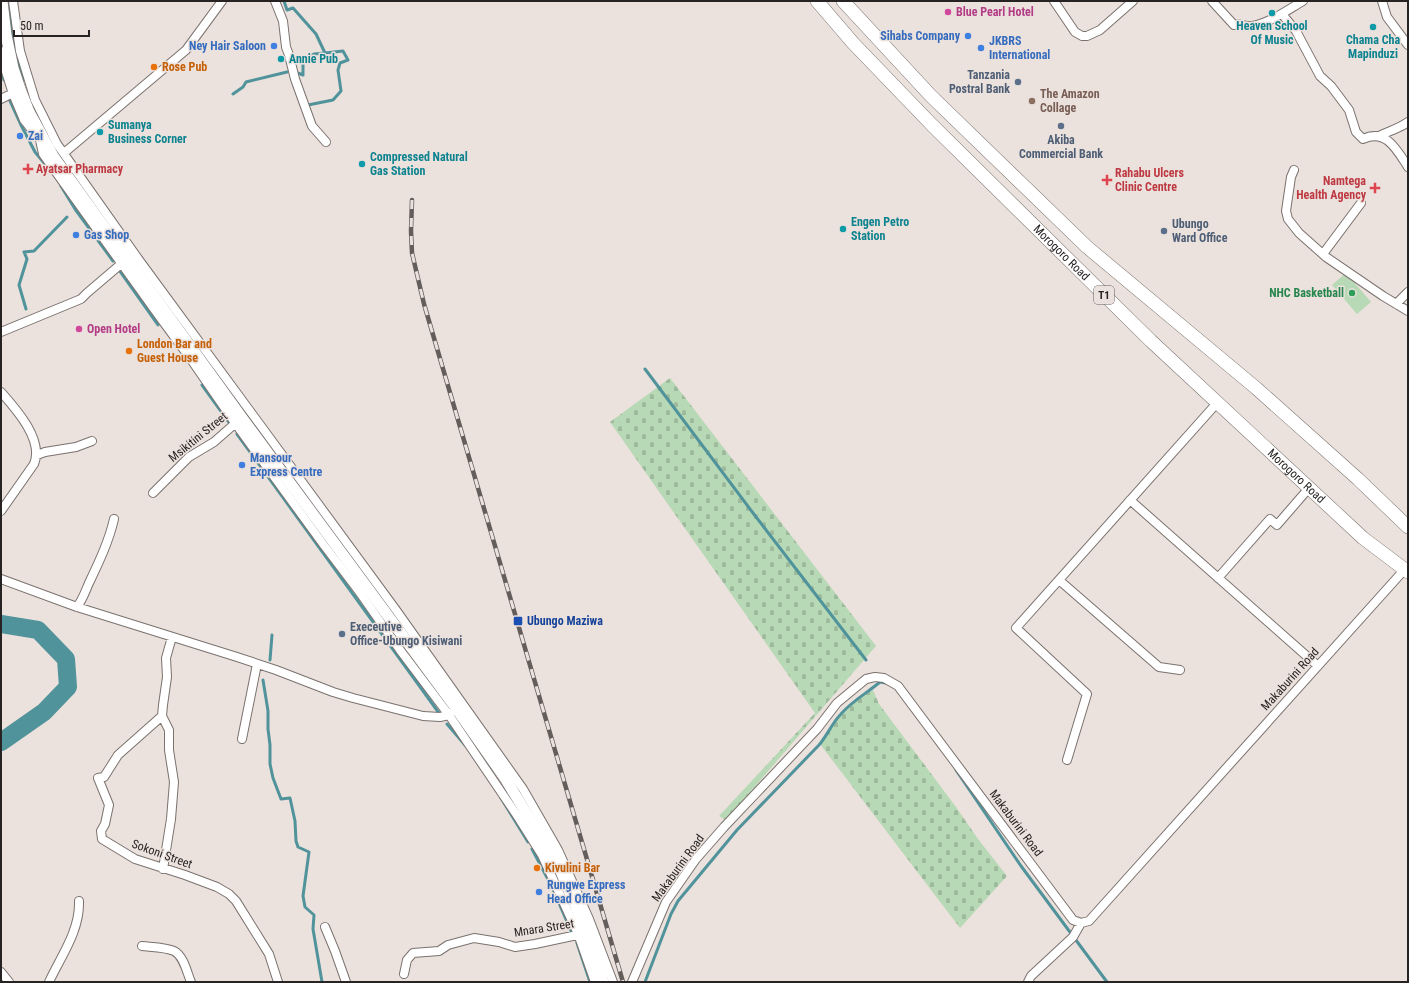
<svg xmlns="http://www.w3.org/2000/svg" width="1409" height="983" font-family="'Roboto Condensed',sans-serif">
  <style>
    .cemetery { fill: url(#cemetery-stones) }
    .pitch { fill: #b8d9b6 }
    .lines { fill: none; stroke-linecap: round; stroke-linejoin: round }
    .stream { stroke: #50939b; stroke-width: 3 }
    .river { stroke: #50939b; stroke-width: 18 }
    .minor-casing { stroke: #7a726e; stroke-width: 10 }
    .secondary-casing { stroke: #7a726e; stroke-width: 12 }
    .trunk-casing { stroke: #7a726e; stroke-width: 14 }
    .minor { stroke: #fff; stroke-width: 8 }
    .secondary { stroke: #fff; stroke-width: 11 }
    .trunk { stroke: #fff; stroke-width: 13 }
    .rail-casing { stroke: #635d5b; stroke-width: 4.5 }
    .rail { stroke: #ebe1dd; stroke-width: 3; stroke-dasharray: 9; stroke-linecap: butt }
    .hotel-dot { fill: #d1479c; stroke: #ebe1dd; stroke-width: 1.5 }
    .culture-dot { fill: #0f9aa8; stroke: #ebe1dd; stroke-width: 1.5 }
    .shop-dot { fill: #3f7fe0; stroke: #ebe1dd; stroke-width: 1.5 }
    .food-dot { fill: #e8710a; stroke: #ebe1dd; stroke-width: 1.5 }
    .service-dot { fill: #5c6f8a; stroke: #ebe1dd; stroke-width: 1.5 }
    .education-dot { fill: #8d6e63; stroke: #ebe1dd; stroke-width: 1.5 }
    .health-dot { fill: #e0444e; stroke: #ebe1dd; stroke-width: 1.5 }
    .leisure-dot { fill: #2e9e5b; stroke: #ebe1dd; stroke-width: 1.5 }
    .transit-dot { fill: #1a4fb4; stroke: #ebe1dd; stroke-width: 1.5 }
    .labels { text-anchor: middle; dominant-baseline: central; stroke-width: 3; stroke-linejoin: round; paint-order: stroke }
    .shield { fill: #ebe1dd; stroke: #625c5a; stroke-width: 1 }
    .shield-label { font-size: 11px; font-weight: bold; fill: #272322 }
    .hotel-label { font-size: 12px; font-weight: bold; fill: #b23c85; stroke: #ebe1dd; text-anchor: start }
    .culture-label { font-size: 12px; font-weight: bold; fill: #0d838f; stroke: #ebe1dd; text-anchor: start }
    .shop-label { font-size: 12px; font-weight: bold; fill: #366cbe; stroke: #ebe1dd; text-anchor: start }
    .food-label { font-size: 12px; font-weight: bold; fill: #c56008; stroke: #ebe1dd; text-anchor: start }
    .service-label { font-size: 12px; font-weight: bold; fill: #4e5e75; stroke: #ebe1dd; text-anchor: start }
    .education-label { font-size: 12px; font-weight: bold; fill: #785e54; stroke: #ebe1dd; text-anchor: start }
    .health-label { font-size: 12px; font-weight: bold; fill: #be3a42; stroke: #ebe1dd; text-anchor: start }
    .street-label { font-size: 12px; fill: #272322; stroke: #ebe1dd }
    .leisure-label { font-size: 12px; font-weight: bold; fill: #27864d; stroke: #ebe1dd; text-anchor: end }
    .transit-label { font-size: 12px; font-weight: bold; fill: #164399; stroke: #ebe1dd; text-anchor: start }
  </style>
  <defs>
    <pattern id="cemetery-stones" width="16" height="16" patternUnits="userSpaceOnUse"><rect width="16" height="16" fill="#b8d9b6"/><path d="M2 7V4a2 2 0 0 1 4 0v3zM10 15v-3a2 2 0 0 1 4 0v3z" fill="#9eba9c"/></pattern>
  </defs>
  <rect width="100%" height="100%" fill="#ebe1dd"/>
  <!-- cemetery -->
  <path class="cemetery" d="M670,378L876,646L726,820L719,816L815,713L610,422Z
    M873,690L879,704L956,807L978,839L1007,876L960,928L820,744L840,714L862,694Z"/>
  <!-- pitch -->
  <path class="pitch" d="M1346,273L1371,302L1357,314L1332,285Z"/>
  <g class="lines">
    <!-- stream -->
    <path class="stream" d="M8,1L10,21L16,53
      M284,1L287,10L293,8L316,34L325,53L314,54L303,59V75L295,72
      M17,60L23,80
      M1,70L4,80
      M27,93L41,122
      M233,94L243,87L246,82L287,72
      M10,101L21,125L35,152L50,170
      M308,105L333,100L341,91L338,70L340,63L348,60L343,51L325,53
      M58,153L69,169
      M75,177L89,197
      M61,186L75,209L113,261
      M119,270L158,325
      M26,309L19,285L27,259L24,252L34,251L67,217
      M177,319L235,398
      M645,369L753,513L866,660
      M202,385L231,425
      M237,434L439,713
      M398,620L406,631
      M270,660L272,635
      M263,680L268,711V729L270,745V764L273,778L281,799L290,798L295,821L296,841L298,847L309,852L303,896L305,907L314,915L313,929L322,982
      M447,724L465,745
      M956,770L1021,866L1107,982
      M501,798L528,842
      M532,849L552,887L571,931
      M577,943L590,982
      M645,982L671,914L678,901L737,830L819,745C827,736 832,723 841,714C852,701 867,693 880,682L886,683"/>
    <!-- river -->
    <path class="river" d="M1,624L38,630L66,659L68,687L44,712L1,742"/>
    <!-- minor casing -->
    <g class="minor-casing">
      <path id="minor" d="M13,1L20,51L35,100L57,144L139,260L396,610L523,789L558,850L589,919L613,982
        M275,1L283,21L286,47L289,55L295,79L312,126L326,142
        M1054,1L1075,32L1082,36H1087L1100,30L1133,1
        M1212,1L1234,25C1240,23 1246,27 1252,26C1268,24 1289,9 1303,1
        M1382,1L1387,17L1408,45
        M1282,14L1296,31L1320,76L1331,86L1349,110L1356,132L1363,139C1386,128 1397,150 1408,167
        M1,51L3,62L13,94L24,120L40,140L43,154L159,316L190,358L235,423L323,544L358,590L400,650L449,715L518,817L542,855L578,934L595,982
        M1,99L17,91
        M1379,136C1389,131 1400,128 1408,122
        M64,153L186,50L222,1
        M1294,170L1291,177L1286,211L1288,219L1299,233L1326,257L1383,296L1408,311
        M1323,254L1361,203
        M1396,304L1408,292
        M1,332L81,299L87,293L121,264
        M1,392C16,409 44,440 34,464L1,511
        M37,455L45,452L76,447L92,441
        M153,493L189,457L214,442L238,421
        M1130,500L1318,666
        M1218,578L1270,519L1277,525L1309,488
        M1,579L77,607L237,657L276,670L333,692L353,698L423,716L440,717L449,715L451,713
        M1059,580L1159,667L1180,670
        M77,607C83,599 85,592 89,583C99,562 109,541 114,519
        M172,637L166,658L167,677L163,705L162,716L118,755L104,777L98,778L109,805L105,824L101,831L102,839L135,859L185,875L217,887L229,894L236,901L269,954L278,982
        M162,716L169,730V750L174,782L171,819L163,869
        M242,739L257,664
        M1067,760L1087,694L1016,628L1217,403
        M325,927L335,951L346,982
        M142,946C150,947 166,947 174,951C184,956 187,973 191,982
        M1,972L9,982
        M404,974L407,960L413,953L439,951L448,945L474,938L499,942L515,947L535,944L582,934
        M49,982C61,956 80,931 79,901
        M632,982L666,902L696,859L724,827L817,729L837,703L866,679L875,677L884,678L898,686L1073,920L1081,923L1089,921L1405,569
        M1028,982L1031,976L1073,937L1081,923"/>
    </g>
    <!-- secondary casing -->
    <g class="secondary-casing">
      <path id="secondary" d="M2,1L6,35L13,68L20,89L29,112L53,156L242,418L456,708L505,778L560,869L587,933L603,982"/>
    </g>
    <!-- trunk casing -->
    <g class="trunk-casing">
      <g id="trunk">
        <path id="s1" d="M817,1L853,43L932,125L1151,341L1363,538L1408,572"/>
        <path d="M843,1L931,96L1087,247L1256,388L1358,479L1408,527"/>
      </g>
    </g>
    <!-- minor -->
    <use href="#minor" class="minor"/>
    <!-- secondary -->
    <use href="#secondary" class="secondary"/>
    <!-- trunk -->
    <use href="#trunk" class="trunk"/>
    <!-- rail casing -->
    <g class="rail-casing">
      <path id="rail" d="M412,200L411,231L412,253L424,304L623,982"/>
    </g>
    <!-- rail -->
    <use href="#rail" class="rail"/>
  </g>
  <!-- markers -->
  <g class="hotel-dot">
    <circle cx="948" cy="12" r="4"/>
    <circle cx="79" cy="329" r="4"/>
  </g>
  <g class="culture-dot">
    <circle cx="1272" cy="13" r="4"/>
    <circle cx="1373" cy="27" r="4"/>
    <circle cx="281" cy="59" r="4"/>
    <circle cx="100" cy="132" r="4"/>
    <circle cx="362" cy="164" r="4"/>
    <circle cx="843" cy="229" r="4"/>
  </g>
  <g class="shop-dot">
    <circle cx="968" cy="36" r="4"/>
    <circle cx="274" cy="46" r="4"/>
    <circle cx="981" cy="48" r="4"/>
    <circle cx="20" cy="136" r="4"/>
    <circle cx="76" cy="235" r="4"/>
    <circle cx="242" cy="465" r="4"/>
    <circle cx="539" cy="892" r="4"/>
  </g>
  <g class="food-dot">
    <circle cx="154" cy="67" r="4"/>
    <circle cx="129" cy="351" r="4"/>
    <circle cx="537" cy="868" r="4"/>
  </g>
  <g class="service-dot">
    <circle cx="1018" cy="82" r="4"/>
    <circle cx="1061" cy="126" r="4"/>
    <circle cx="1164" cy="231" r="4"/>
    <circle cx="342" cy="634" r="4"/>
  </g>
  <circle class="education-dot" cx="1032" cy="101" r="4"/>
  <g class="health-dot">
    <path d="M26 163h4v4h4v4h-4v4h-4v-4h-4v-4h4z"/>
    <path d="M1105 174h4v4h4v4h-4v4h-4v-4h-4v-4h4z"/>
    <path d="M1373 182h4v4h4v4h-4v4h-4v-4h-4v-4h4z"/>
  </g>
  <circle class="leisure-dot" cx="1352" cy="293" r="4"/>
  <rect class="transit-dot" x="513" y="616" width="10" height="10" rx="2"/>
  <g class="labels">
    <!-- shield labels -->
    <rect class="shield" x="1094" y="286" width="20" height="18" rx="3"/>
    <g class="shield-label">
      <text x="1104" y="295">T1</text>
    </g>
    <!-- hotel labels -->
    <g class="hotel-label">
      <text x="956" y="12">Blue Pearl Hotel</text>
      <text x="87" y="329">Open Hotel</text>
    </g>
    <!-- culture labels -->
    <g class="culture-label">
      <text x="1272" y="26" text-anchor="middle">Heaven School<tspan x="1272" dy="14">Of Music</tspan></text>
      <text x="1373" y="40" text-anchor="middle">Chama Cha<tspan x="1373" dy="14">Mapinduzi</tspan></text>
      <text x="289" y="59">Annie Pub</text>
      <text x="108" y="125">Sumanya<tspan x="108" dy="14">Business Corner</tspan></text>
      <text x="370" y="157">Compressed Natural<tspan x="370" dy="14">Gas Station</tspan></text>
      <text x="851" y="222">Engen Petro<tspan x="851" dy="14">Station</tspan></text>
    </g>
    <!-- shop labels -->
    <g class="shop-label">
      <text x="960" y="36" text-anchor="end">Sihabs Company</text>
      <text x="989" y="41">JKBRS<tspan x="989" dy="14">International</tspan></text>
      <text x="266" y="46" text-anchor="end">Ney Hair Saloon</text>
      <text x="28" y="136">Zai</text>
      <text x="84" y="235">Gas Shop</text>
      <text x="250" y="458">Mansour<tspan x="250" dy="14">Express Centre</tspan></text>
      <text x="547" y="885">Rungwe Express<tspan x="547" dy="14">Head Office</tspan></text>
    </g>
    <!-- food labels -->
    <g class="food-label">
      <text x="162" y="67">Rose Pub</text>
      <text x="137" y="344">London Bar and<tspan x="137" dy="14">Guest House</tspan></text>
      <text x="545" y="868">Kivulini Bar</text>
    </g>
    <!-- service labels -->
    <g class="service-label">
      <text x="1010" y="75" text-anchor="end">Tanzania<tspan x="1010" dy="14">Postral Bank</tspan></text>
      <text x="1061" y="140" text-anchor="middle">Akiba<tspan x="1061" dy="14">Commercial Bank</tspan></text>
      <text x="1172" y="224">Ubungo<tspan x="1172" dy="14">Ward Office</tspan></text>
      <text x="350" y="627">Execeutive<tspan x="350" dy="14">Office-Ubungo Kisiwani</tspan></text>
    </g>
    <!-- education labels -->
    <g class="education-label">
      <text x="1040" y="94">The Amazon<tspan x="1040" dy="14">Collage</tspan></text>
    </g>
    <!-- health labels -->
    <g class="health-label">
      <text x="36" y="169">Ayatsar Pharmacy</text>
      <text x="1115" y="173">Rahabu Ulcers<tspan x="1115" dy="14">Clinic Centre</tspan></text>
      <text x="1366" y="181" text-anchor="end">Namtega<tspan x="1366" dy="14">Health Agency</tspan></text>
    </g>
    <!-- street labels -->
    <g class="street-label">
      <text stroke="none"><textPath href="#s1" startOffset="351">Morogoro Road</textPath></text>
      <text transform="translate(198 437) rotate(-39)">Msikitini Street</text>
      <text stroke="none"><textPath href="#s1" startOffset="675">Morogoro Road</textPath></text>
      <text transform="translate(1290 679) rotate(-48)">Makaburini Road</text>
      <text transform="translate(1016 823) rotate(53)">Makaburini Road</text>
      <text transform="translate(162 854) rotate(20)">Sokoni Street</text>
      <text transform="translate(678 868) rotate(-54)">Makaburini Road</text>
      <text transform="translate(544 928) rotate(-9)">Mnara Street</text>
    </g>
    <!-- leisure labels -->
    <g class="leisure-label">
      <text x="1344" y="293">NHC Basketball</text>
    </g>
    <!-- transit labels -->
    <g class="transit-label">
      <text x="527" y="621">Ubungo Maziwa</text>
    </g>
  </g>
  <!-- border -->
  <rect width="1409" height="983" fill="none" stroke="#272322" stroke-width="4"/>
  <!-- scale -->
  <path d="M14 30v6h75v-6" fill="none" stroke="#272322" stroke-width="2"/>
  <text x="20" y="30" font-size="12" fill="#272322" stroke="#ebe1dd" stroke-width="3" paint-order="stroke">50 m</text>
</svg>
